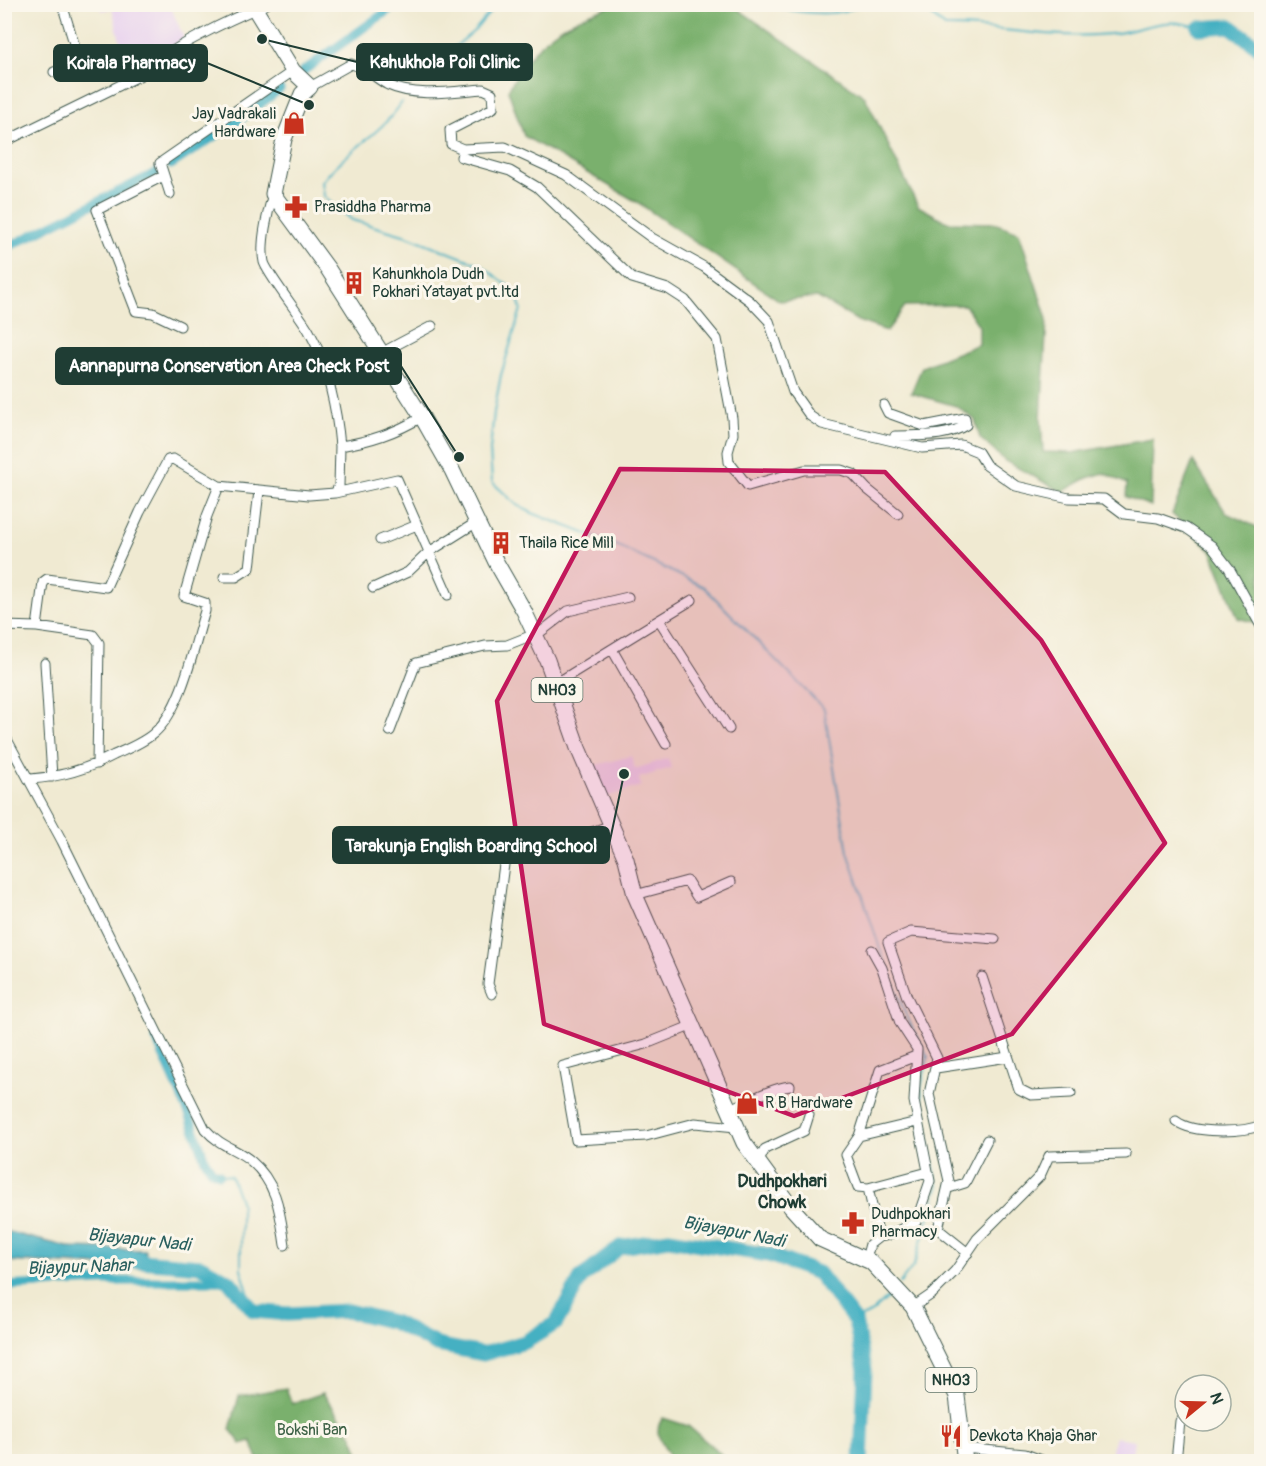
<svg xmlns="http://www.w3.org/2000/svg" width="1266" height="1466" font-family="Pangolin,sans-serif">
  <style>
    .built { fill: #e8d2ee }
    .forest { fill: #7ab06d; stroke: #4c7650; stroke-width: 1.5 }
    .water { fill: #44b0c2; stroke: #32767b; stroke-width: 1.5 }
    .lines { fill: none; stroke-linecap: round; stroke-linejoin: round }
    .stream { stroke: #44b0c2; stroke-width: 2 }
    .canal { stroke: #44b0c2; stroke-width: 9 }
    .river { stroke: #44b0c2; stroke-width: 15 }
    .minor-casing { stroke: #3e574c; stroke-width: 11 }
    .primary-casing { stroke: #3e574c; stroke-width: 17 }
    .minor { stroke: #fff; stroke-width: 9 }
    .primary { stroke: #fff; stroke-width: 15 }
    .marked { fill: #c2185b; fill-opacity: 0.2; stroke: #c2185b; stroke-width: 4.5; stroke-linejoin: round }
    .labels { text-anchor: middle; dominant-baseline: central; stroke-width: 6; stroke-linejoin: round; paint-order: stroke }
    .shield { fill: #fbf7ec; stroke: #61756b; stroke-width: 1.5 }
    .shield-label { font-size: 15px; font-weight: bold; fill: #1f3d34 }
    .poi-label { font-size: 16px; fill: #1f3d34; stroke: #fbf7ec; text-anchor: start }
    .park-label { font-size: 16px; fill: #3d6146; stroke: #fbf7ec }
    .neighbourhood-label { font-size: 18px; font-weight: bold; fill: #1f3d34; stroke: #fbf7ec }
    .water-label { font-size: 18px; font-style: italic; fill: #2a605f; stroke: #fbf7ec }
    .leader { fill: none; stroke: #1f3d34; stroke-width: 2 }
    .callout-dot { fill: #1f3d34; stroke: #fbf7ec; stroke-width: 2 }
    .callout { fill: #1f3d34; stroke: #1f3d34; stroke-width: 2 }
    .callout-label { font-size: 18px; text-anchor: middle; font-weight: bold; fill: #fff }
  </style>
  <rect width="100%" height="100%" fill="#fbf7ec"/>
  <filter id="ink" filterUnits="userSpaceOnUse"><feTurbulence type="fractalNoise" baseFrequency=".0167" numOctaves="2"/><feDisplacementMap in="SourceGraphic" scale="12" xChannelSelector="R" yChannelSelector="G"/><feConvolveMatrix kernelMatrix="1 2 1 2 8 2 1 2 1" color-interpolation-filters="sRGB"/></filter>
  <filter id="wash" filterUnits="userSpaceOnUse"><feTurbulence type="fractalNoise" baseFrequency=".008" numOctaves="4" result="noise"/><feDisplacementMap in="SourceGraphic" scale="24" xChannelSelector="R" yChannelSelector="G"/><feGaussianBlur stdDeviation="1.35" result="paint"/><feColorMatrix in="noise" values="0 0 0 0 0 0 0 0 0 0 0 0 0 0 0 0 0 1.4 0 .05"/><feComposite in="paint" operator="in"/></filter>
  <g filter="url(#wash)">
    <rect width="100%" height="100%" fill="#f0ead2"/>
    <!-- built -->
    <path class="built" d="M100,5H170L184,38L160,54L125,62L112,8L102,11Z
      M631,756L635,769L668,758L671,768L639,778L641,786L603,798L593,766Z
      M1116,1437L1134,1440L1131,1461L1109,1459Z"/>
    <!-- forest -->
    <path class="forest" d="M614,5H732L865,97L918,206L947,222L994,223L1019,232L1047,319L1041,419L1043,452L1072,453L1153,439L1151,506L1126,497L1127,484L1104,473L1087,478L1062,492L1005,461L980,438L975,420L956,406L911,393L922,367L979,344V326L965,305L905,306L887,331L858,321L817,297L780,301L637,202L524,136L508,90C537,39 558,23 614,5Z
      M1193,461L1226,513L1261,529V624L1238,618L1211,550L1172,514Z
      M286,1388L292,1404L323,1393L352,1435L361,1458H378L381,1461L265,1462V1458L258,1459L251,1441L241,1444L230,1429L239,1396Z
      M663,1418L688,1426L729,1461H672C666,1447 650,1434 663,1418Z"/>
    <!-- water -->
    <path class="water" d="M5,1231L72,1248L146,1250L144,1268L5,1261Z"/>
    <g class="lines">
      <!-- stream -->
      <path class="stream" d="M769,4C791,13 842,19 860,4
        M918,4L945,27C1000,26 1055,40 1110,34C1145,31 1162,14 1199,28
        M420,76L474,31L497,4
        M402,102C382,134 345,151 322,182L324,196L352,220L407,236L481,265L516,292L521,309L501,375L494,412L490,450L492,482L517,505L532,513L618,546L704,587L824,709L848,852L882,955L908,1020L928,1057L921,1087L924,1123L938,1187L914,1265L900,1283
        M220,1174L231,1176L241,1204V1269L254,1311
        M855,1321L872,1312L893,1293"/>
      <!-- canal -->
      <path class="canal" d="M302,72L397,4
        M171,165L244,117L280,89
        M4,249L157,172
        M156,1039L189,1114L205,1160L212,1171L219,1174
        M4,1286L102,1281H229"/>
      <!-- river -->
      <path class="river" d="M1199,28L1230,26L1262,50
        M127,1260L201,1266L229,1281L254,1311L287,1314L348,1311L393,1322L437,1345L483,1354L525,1342L556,1323L581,1278L620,1247L669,1239L769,1255L818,1273L855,1321L865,1370L861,1462"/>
    </g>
  </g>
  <g filter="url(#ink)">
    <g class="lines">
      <!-- minor casing -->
      <g class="minor-casing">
        <path id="minor" d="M62,4L80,63L150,66
          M54,72L80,63
          M310,87L351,64C367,68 375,78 388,85C416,98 454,91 483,89L492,93L493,108L450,130L451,144L463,149L505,147L566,175L652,238L704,267L750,301L769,321L793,392L810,416L822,424L922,448L961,445L978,452L986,465L1016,486L1069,498L1104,499L1124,514L1158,518L1186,528L1212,546L1229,568L1262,628
          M4,142L141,75C166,49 233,18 267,4
          M463,149L461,157L510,171L537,187L632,278L668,289L685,300L717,339L732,418L733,434L728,452L729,462L748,486L804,470H841L853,474L867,489L898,514
          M163,176L97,210L136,311L153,313L180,326
          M170,194L160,163L293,71
          M273,194C268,211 260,244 264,262C266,272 302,318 309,331C327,362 337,411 340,446
          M381,353L432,326
          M884,405L888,413L924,426L965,418L966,425C945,438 919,435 895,436V441
          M335,493L397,479L448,595
          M380,540L417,525
          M224,577H236L250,568L259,491
          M373,588L408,572L429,552L477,522
          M659,620L692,600
          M4,626L37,627
          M534,633L542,631L568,611L628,597
          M613,651L666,744
          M45,663L52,777
          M555,684L659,620L729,729
          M390,731L416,663L485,646L507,645L535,634
          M4,734L62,841L205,1129C222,1148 236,1148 251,1161C278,1184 280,1213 285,1245
          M97,764L99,643L93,635L37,627L43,582L47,579L106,587L140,512L168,460L173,459L219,486
          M31,779C60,777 88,769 114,755C127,749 143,743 154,733C182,709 194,646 205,611V603L184,596L207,516L219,486L309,495L335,493L339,486L340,446C371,441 395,433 422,417
          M635,895L687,881L697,897L731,882
          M872,950L882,968L900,1023L917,1049L914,1101L930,1181L916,1222L889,1235L879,1237
          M982,977L1019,1089L1031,1095L1071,1093
          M492,994L488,984L505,857L540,850L612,825
          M693,1025L646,1044L563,1066L576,1140L646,1136L695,1123L736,1127
          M936,1068L1008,1057
          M729,1110C749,1101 769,1089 790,1086
          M1176,1121C1193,1134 1242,1133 1262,1125
          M859,1136L917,1122
          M759,1161L765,1149L804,1131L809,1115
          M868,1188L928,1172
          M949,1188L965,1183L987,1140
          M968,1253L938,1229L949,1181L929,1094L937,1058L907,997L888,942L911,932L995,939
          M866,1259L870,1244L879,1237L868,1188L858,1187L846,1155L859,1136L880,1070L916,1056
          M913,1307L932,1294L955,1271L977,1239L1040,1176L1049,1156L1126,1154
          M964,1448L1025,1454L1047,1462
          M1176,1462L1180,1421"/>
      </g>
      <!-- primary casing -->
      <g class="primary-casing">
        <path id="primary" d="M255,9L293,71L310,87L302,94L284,139L273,194L328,269L422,417L452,470L496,562L524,611L547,660L578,748L626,859L635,895L744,1143L791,1207L820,1239L871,1262L913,1307L957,1396L965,1462"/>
      </g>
      <!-- minor -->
      <use href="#minor" class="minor"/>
      <!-- primary -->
      <use href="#primary" class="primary"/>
    </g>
  </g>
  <!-- marked area -->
  <path class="marked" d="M620,469L885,472L1041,640L1165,843L1012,1034L794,1116L544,1024L497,701Z"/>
  <!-- icons -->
  <defs>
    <g id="shop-bare" transform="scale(1.8)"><path d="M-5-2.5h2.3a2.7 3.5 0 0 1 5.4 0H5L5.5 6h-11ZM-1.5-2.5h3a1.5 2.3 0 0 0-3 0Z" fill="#c8321e" stroke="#fbf7ec" stroke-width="2.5" paint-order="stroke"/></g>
    <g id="pharmacy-bare" transform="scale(1.8)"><path d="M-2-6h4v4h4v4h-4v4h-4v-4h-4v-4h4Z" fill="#c8321e" stroke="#fbf7ec" stroke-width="2.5" paint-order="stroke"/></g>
    <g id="building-bare" transform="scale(1.8)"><path d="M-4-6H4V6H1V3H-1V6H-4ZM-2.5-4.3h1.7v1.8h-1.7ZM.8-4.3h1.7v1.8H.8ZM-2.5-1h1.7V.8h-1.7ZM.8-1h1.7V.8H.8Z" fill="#c8321e" stroke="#fbf7ec" stroke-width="2.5" paint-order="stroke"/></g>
    <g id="restaurant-bare" transform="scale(1.8)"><path d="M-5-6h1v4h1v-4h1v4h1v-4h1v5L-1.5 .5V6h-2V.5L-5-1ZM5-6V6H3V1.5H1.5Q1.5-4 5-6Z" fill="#c8321e" stroke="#fbf7ec" stroke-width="2.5" paint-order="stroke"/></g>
  </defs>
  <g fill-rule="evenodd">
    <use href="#shop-bare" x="294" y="123"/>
    <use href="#pharmacy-bare" x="296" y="207"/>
    <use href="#building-bare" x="354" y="283"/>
    <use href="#building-bare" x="501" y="543"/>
    <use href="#shop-bare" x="747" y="1103"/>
    <use href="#pharmacy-bare" x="853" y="1223"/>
    <use href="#restaurant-bare" x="951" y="1436"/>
  </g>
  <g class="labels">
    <!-- shield labels -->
    <g class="shield">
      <rect x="531.5" y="678" width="51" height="24" rx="4.5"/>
      <rect x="925.5" y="1368" width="51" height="24" rx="4.5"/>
    </g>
    <g class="shield-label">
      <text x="557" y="690">NH03</text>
      <text x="951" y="1380">NH03</text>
    </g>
    <!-- poi labels -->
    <g class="poi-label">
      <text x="276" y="114" text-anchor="end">Jay Vadrakali<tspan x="276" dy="18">Hardware</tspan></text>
      <text x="314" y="207">Prasiddha Pharma</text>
      <text x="372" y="274">Kahunkhola Dudh<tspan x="372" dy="18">Pokhari Yatayat pvt.ltd</tspan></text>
      <text x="519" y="543">Thaila Rice Mill</text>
      <text x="765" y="1103">R B Hardware</text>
      <text x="871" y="1214">Dudhpokhari<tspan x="871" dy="18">Pharmacy</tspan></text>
      <text x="969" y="1436">Devkota Khaja Ghar</text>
    </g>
    <!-- park labels -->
    <g class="park-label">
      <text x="312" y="1430">Bokshi Ban</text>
    </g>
    <!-- neighbourhood labels -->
    <g class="neighbourhood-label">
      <text x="782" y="1181">Dudhpokhari<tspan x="782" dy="21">Chowk</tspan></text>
    </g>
    <!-- water labels -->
    <g class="water-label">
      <text transform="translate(734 1232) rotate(11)">Bijayapur Nadi</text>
      <text transform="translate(139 1240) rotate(6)">Bijayapur Nadi</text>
      <text transform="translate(80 1267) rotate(-2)">Bijaypur Nahar</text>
    </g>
  </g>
  <!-- callouts -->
  <path class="leader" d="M262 39L357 62M309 105L207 63M459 457L401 366M624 774L609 845"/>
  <g class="callout-dot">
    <circle cx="262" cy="39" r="6"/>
    <circle cx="309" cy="105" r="6"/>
    <circle cx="459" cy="457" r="6"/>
    <circle cx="624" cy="774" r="6"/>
  </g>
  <g class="callout">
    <rect x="357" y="44" width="175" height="36" rx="6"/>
    <rect x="54" y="45" width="153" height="36" rx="6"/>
    <rect x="56" y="348" width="345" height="36" rx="6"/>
    <rect x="333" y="827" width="276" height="36" rx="6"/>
  </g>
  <g class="callout-label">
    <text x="445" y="68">Kahukhola Poli Clinic</text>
    <text x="131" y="69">Koirala Pharmacy</text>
    <text x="229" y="372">Aannapurna Conservation Area Check Post</text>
    <text x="471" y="852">Tarakunja English Boarding School</text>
  </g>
  <!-- margin -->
  <rect width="1266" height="1466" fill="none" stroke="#fbf7ec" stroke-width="24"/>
  <!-- north arrow -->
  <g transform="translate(1203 1403) rotate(71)"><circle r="28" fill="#fbf7ec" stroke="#a3ada2" stroke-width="1.5"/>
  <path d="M0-4.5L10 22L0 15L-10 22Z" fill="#c8321e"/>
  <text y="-9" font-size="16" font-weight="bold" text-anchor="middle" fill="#1f3d34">N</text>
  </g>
</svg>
